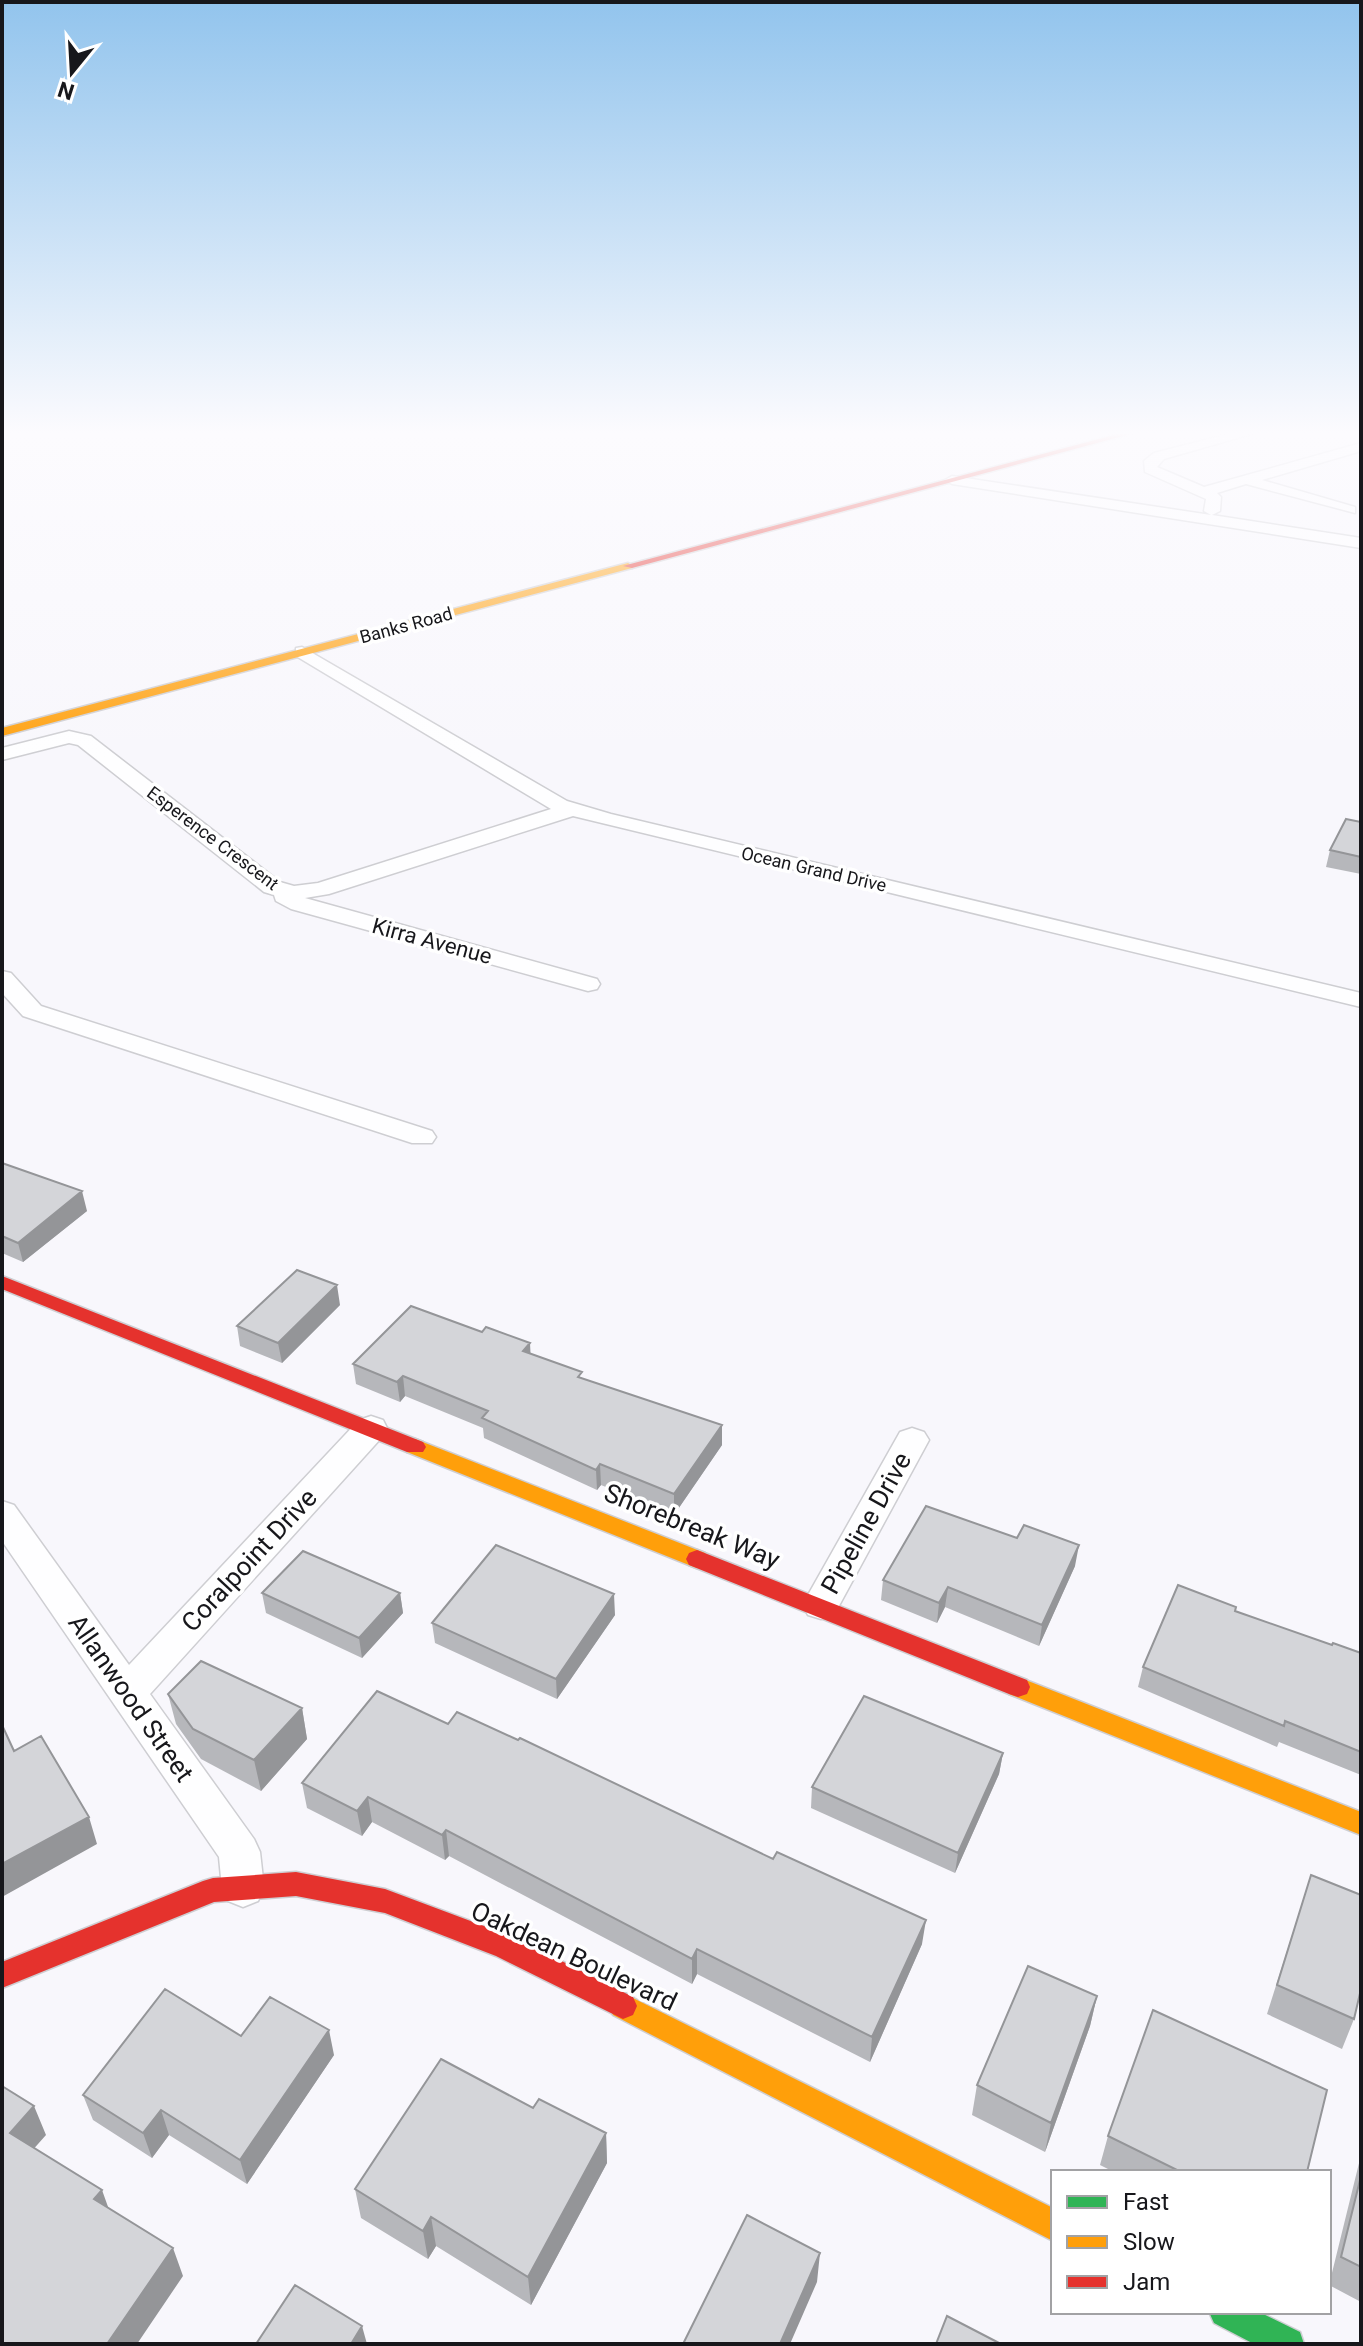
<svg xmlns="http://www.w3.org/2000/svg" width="1363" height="2346" font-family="Roboto,sans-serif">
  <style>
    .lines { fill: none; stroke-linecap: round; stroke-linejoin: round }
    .street-casing { stroke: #ceced2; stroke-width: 3 }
    .fast-casing { stroke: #ceced2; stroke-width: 3 }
    .slow-casing { stroke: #ceced2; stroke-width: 3 }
    .jam-casing { stroke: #ceced2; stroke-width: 3 }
    .street { fill: #fefeff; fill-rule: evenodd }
    .fast { fill: #30b455; fill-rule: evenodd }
    .slow { fill: #ff9f0a; fill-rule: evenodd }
    .jam { fill: #e5322d; fill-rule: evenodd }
    .wall { fill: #b6b7bb }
    .shaded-wall { fill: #949598 }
    .building { fill: #d4d5d9; stroke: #949598; stroke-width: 2 }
    .labels { text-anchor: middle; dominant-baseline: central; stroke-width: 7; stroke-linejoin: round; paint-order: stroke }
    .far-street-label { font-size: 18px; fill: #17171b; stroke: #fff }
    .street-label { font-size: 22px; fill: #17171b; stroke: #fff }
    .near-street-label { font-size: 26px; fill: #17171b; stroke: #fff }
  </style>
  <rect width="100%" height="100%" fill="#f8f7fc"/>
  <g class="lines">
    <!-- street casing -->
    <g class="street-casing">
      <path id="street" d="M1236,432H1258L1164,459L1157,467L1204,487L1361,443V451L1262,480L1355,507V513L1246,484L1217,493L1221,497L1220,511L1212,515L1361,538V548L952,484L945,480L952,476L1211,515L1204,511L1206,499L1145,472L1144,461L1154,453Z
        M302,647L567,801L611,814L1361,993V1007L573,816L329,894L305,898L597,979L600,984L597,989L588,991L291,909L276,901L274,895L264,892L78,745L69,743L2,760V748L69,731L91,736L280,882L294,886L318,883L551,809L296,656V648Z
        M2,971L11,973L41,1006L432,1131L436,1137L432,1143H412L23,1016L2,993Z
        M371,1416L383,1420L387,1428L383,1436L150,1694L254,1839L260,1852L264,1888L258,1901L243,1907L228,1901L222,1888L219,1857L2,1541V1501L14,1505L129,1665L359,1420Z
        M912,1428L924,1432L929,1440L834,1615L821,1619L808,1615L803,1605L808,1595L900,1432Z"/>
    </g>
    <!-- fast casing -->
    <g class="fast-casing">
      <path id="fast" d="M1209,2312H1259L1300,2332L1304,2344H1254L1214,2323Z"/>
    </g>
    <!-- slow casing -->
    <g class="slow-casing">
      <path id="slow" d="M628,563L633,566L632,568L2,736V728Z
        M415,1439L705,1553L708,1559L705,1565L697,1568L689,1565L407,1452L404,1447L407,1442Z
        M1018,1677L1361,1812V1835L1009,1694L1006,1687L1009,1680Z
        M623,1993L1053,2208V2241L613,2015L609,2006L613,1997Z"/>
    </g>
    <!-- jam casing -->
    <g class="jam-casing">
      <path id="jam" d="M1125,432H1138L632,568L623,566Z
        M2,1276L423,1442L426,1447L423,1452H407L2,1289Z
        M697,1550L1027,1680L1030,1687L1027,1694L1018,1697L1009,1694L689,1565L686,1559L689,1553Z
        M296,1872L385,1889L516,1938L633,1997L637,2006L633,2015L623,2019L496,1956L385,1913L296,1896L214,1902L2,1988V1962L203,1881L213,1878Z"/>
    </g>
    <!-- street -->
    <use href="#street" class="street"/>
    <!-- fast -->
    <use href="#fast" class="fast"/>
    <!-- slow -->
    <use href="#slow" class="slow"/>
    <!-- jam -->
    <use href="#jam" class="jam"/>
  </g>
  <!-- wall -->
  <path class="wall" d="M1361,822V874L1326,867L1330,850Z
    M2,1163L87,1211L23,1262L2,1253Z
    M340,1305L282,1363L240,1346L237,1326Z
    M482,1332L530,1343V1353L722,1445L674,1515L601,1485L597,1490L484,1438L483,1428L405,1396L400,1402L356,1384L353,1364Z
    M1075,1566L1039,1646L945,1607L937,1623L881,1600L883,1580Z
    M262,1593H400L403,1613L362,1658L266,1613Z
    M1235,1611L1332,1645L1361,1653V1775L1279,1742L1277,1747L1138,1687L1143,1667Z
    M615,1615L557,1699L435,1643L432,1623Z
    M377,1691L922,1944L870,2062L697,1974L692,1984L449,1856L445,1860L372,1822L362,1836L307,1808L302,1783Z
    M168,1694L302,1708L307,1739L261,1791L201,1759L176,1724Z
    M1003,1753L999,1774L955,1873L811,1808L812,1787Z
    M1311,1875L1354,2019L1342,2049L1267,2014Z
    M1097,1996L1090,2026L1045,2152L972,2115L977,2085Z
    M241,2036L334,2055L247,2184L169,2135L152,2158L93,2120L83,2095Z
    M533,2108L606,2133L607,2163L531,2305L436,2246L428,2259L361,2218L355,2189Z
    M1108,2136L1307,2172H1114L1100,2165Z
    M1361,2155V2302L1329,2285Z"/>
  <!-- shaded-wall -->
  <path class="shaded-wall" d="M82,1191L87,1211L23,1262L18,1243Z
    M337,1285L340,1305L282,1363L278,1343Z
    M530,1343L531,1363L523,1351Z
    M403,1376L405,1396L400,1402L397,1382Z
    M722,1425V1445L674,1515V1494Z
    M600,1464L601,1485L597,1490L596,1470Z
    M1079,1545L1075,1566L1039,1646L1042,1625Z
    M948,1587L945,1607L937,1623L939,1603Z
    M400,1593L403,1613L362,1658L359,1638Z
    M614,1594L615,1615L557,1699L556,1679Z
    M302,1708L307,1739L261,1791L254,1760Z
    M1003,1753L999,1774L955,1873L958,1853Z
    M368,1797L372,1822L362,1836L357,1811Z
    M89,1817L97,1844L2,1897V1864Z
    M446,1830L449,1856L445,1860L442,1835Z
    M926,1920L922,1944L870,2062L872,2037Z
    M697,1949V1974L692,1984V1959Z
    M1097,1996L1090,2026L1045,2152L1051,2123Z
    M329,2030L334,2055L247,2184L240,2160Z
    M34,2106L46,2135L22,2162L10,2133Z
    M161,2110L169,2135L152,2158L143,2133Z
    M606,2133L607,2163L531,2305L528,2277Z
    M102,2190L112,2218L94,2199Z
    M431,2217L436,2246L428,2259L423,2231Z
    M173,2248L183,2276L137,2344H107Z
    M820,2253L817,2282L790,2344H780Z
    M362,2326L367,2344H351Z"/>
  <!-- building -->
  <path class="building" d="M1346,819L1361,822V857L1330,850Z
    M2,1163L82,1191L18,1243L2,1236Z
    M297,1270L337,1285L278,1343L237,1326Z
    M411,1306L482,1332L486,1327L530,1343L523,1351L582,1372L578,1377L722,1425L674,1494L600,1464L596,1470L482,1418L488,1411L403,1376L397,1382L353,1364Z
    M926,1506L1017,1538L1024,1525L1079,1545L1042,1625L948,1587L939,1603L883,1580Z
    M496,1545L614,1594L556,1679L432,1623Z
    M303,1551L400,1593L359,1638L262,1593Z
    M1178,1585L1236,1607L1235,1611L1332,1645L1333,1643L1361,1653V1752L1285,1721L1284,1726L1143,1667Z
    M201,1661L302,1708L254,1760L193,1729L168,1694Z
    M377,1691L448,1724L457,1712L518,1740L520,1738L773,1859L777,1852L926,1920L872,2037L697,1949L692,1959L446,1830L442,1835L368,1797L357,1811L302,1783Z
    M864,1696L1003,1753L958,1853L812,1787Z
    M2,1725L14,1751L41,1736L89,1817L2,1864Z
    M1311,1875L1361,1895V1989L1354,2019L1277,1985Z
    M1028,1966L1097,1996L1051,2123L977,2085Z
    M165,1989L241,2036L270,1997L329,2030L240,2160L161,2110L143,2133L83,2095Z
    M1153,2010L1327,2090L1307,2172H1181L1108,2136Z
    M441,2059L533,2108L539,2099L606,2133L528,2277L431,2217L423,2231L355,2189Z
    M2,2086L34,2106L10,2133L102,2190L94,2199L173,2248L107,2344H2Z
    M1361,2176V2267L1341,2257Z
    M747,2215L820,2253L780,2344H683Z
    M295,2285L362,2326L351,2344H256Z
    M947,2316L1001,2344H936Z"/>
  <!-- sky -->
  <linearGradient id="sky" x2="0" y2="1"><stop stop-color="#92c4ed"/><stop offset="0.57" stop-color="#fcfbfe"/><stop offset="1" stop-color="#fcfbfe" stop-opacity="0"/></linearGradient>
  <rect width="1363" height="760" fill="url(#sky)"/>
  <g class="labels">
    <!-- far-street labels -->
    <g class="far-street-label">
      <text transform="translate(406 625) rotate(-15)">Banks Road</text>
      <text transform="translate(213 838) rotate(37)">Esperence Crescent</text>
      <text transform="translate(814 869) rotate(13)">Ocean Grand Drive</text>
    </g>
    <!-- street labels -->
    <g class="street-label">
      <text transform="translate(432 941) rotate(15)">Kirra Avenue</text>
    </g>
    <!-- near-street labels -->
    <g class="near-street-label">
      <text transform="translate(866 1523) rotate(-61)">Pipeline Drive</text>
      <text transform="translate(692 1526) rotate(22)">Shorebreak Way</text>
      <text transform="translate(249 1560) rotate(-47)">Coralpoint Drive</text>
      <text transform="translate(131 1698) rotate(55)">Allanwood Street</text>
      <text transform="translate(574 1956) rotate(25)">Oakdean Boulevard</text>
    </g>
  </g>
  <!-- border -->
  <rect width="1363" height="2346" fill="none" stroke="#17171b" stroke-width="8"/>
  <!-- legend -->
  <rect x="1051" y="2170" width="280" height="144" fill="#ffffff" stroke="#a2a2a4" stroke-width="2"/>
  <rect x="1067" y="2196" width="40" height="12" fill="#30b455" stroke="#a2a2a4" stroke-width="2"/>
  <text x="1123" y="2210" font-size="24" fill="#17171b">Fast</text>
  <rect x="1067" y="2236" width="40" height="12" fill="#ff9f0a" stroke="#a2a2a4" stroke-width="2"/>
  <text x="1123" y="2250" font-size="24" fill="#17171b">Slow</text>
  <rect x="1067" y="2276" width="40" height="12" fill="#e5322d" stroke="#a2a2a4" stroke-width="2"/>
  <text x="1123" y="2290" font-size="24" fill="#17171b">Jam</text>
  <!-- north arrow -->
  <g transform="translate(72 72) rotate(198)" stroke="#ffffff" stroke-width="6" paint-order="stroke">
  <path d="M0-6L14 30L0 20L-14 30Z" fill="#17171b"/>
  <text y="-12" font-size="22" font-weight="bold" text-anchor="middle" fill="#17171b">N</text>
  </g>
</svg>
